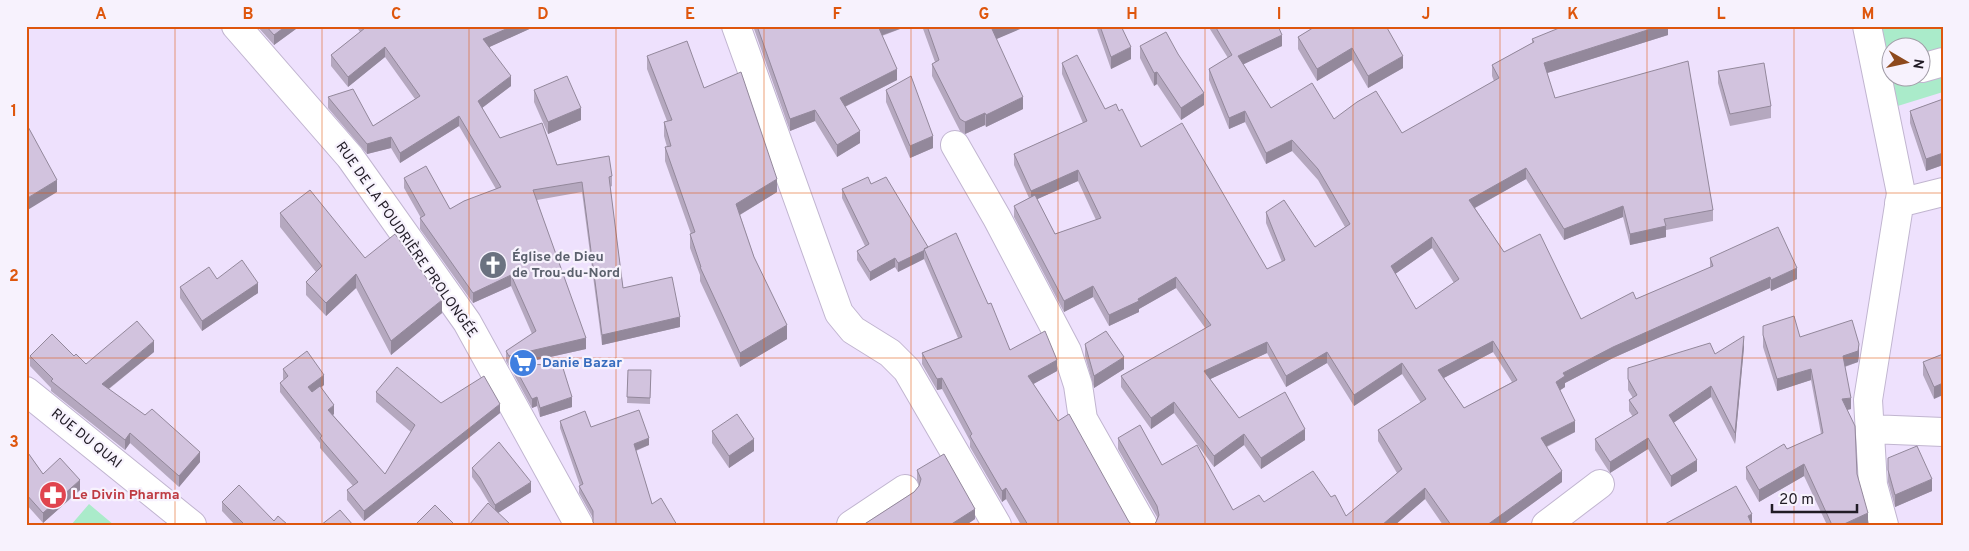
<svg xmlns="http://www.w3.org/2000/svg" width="1969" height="551" font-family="Overpass,sans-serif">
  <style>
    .green { fill: #aaebca; fill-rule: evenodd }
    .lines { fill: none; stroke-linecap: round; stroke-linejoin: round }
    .minor-casing { stroke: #c1b5d0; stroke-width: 30 }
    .minor { stroke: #fff; stroke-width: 28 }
    .wall { fill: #b5a8bf; fill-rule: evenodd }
    .shaded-wall { fill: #93889b }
    .building { fill: #d2c3de; stroke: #93889b; fill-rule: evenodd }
    .grid { fill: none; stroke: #de560d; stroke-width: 1; stroke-opacity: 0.55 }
    .labels { text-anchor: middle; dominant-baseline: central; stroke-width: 4.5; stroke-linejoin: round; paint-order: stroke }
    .street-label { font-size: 14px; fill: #211c26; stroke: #f7f2fd }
    .worship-label { font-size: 14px; font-weight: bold; fill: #5b616d; stroke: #f7f2fd; text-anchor: start }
    .shop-label { font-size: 14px; font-weight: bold; fill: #366cbe; stroke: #f7f2fd; text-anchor: start }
    .health-label { font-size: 14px; font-weight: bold; fill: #be3a42; stroke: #f7f2fd; text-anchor: start }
    .neatline { fill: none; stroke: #de560d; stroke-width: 2 }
    .grid-label { font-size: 16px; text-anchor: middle; font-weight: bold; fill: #de560d }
  </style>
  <rect width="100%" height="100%" fill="#eee1fd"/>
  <!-- green -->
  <path class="green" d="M1873,26H1943V92L1888,109ZM1892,48H1922V78H1892Z
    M89,504L114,525H71Z"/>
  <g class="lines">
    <!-- minor casing -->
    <g class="minor-casing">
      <path id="minor" d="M236,26L350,157L467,322L579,525
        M736,26L839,313L853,330L890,353L907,370L997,525
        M1867,26L1901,193L1868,400L1873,485L1884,525
        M1922,68L1943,62
        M955,145L997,218L1067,351L1078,385L1083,419L1143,525
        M1899,203L1943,192
        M26,391L192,525
        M1870,429L1943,432
        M851,525L905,489
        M1546,525L1600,484"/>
    </g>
    <!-- minor -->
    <use href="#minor" class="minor"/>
  </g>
  <!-- wall -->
  <path class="wall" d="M257,26H300L274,45Z
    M356,26H536L489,47L511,86L482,108L500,138L557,165L612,176V186L610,187L623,288L680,327L602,345L582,192L537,200L586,349L519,364L572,407L540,417L537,406L532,408L513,373V366H509L506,361V351L532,334L511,286L473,303L420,229V218H421L404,188V178L450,209L496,189L459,126L400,163L391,148L367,154L328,108V97L373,126L415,99L385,57L348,87L331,66V55L360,32Z
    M753,26H908L882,36L897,80L845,107L860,143L837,157L815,121L790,131Z
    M922,26H1025L996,39L1023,109L986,127L985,125L965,134L960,131L932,76V64L935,62Z
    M1096,26H1121L1131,59L1111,69Z
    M1208,26H1278L1282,46L1243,64L1271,108L1402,133L1494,81L1492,76V65L1532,43V39L1668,26V35L1547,73L1555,98L1713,210V221L1666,230V237L1630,245L1623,217L1564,240L1526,179L1475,208L1504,252L1581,319L1636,299L1710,268V258L1797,279L1771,291L1770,288L1613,358L1565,383V387L1560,390L1575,432L1547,447L1562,482L1503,525H1443L1425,499L1395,525L1156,522L1157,519V517L1118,449V438L1233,510L1264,502L1331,497L1346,516L1397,473L1378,441V430L1421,403L1402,374L1354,406L1327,363L1286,387L1267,353L1210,379L1239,418L1305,440L1261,469L1244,445L1214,467L1174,413L1151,429L1121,387V376L1206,329L1176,288L1139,309V312L1109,326L1093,297L1064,312L1014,217V206L1029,198L1014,165V154L1083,123L1062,74V63L1105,109L1119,111L1141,147L1267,269L1282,262L1266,223V212L1315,247L1345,227L1318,180L1292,151L1266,164L1245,122L1229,129L1209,80V69L1228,58ZM1078,181L1096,220L1055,234L1037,199ZM1432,248L1454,283L1416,309L1395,274ZM1493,352L1512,382L1464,408L1444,378Z
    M1316,26L1403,68L1368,88L1352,60L1317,81L1298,49V37Z
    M1140,46L1204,105L1181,120L1157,84L1154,86L1140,58Z
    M647,56L704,88L777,192L740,215L754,257L787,339L740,367L700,281V275L690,248V234H691L665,161V147H667L664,136V122L667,121L647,69Z
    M1718,71L1771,106V118L1730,126L1718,83Z
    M534,90L581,120L548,134L534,102Z
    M886,90L933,148L910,158L886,102Z
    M1943,99V165L1926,171L1910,123V111Z
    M871,184L928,247L988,304L1010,350L1057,371L1033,384L1058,421L1129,522L1133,525H1021L1006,499L1002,502L970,447V441L942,389L937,390L922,364V353L958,338L924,259L898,272L895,267L870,281L857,260V251L865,246L842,198V189Z
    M280,213L365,258L442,313L391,355L356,288L326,316L306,295V282L316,272L280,227Z
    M217,279L258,293L202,331L180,298V287Z
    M1763,326L1859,355L1858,362L1845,367L1851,409L1847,410L1857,474L1868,525H1827L1804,476L1759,502L1746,479V467L1821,434L1811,380L1777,391L1763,347Z
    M1085,344L1124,369L1094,388L1085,356Z
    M1744,347L1735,444L1711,397L1673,423L1697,471L1671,487L1648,449L1610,473L1595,450V439L1633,417L1629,411V400L1633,398L1628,390V379L1715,354Z
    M154,352L109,389L200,462L179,487L130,443L125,450L51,391V388L30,366V356L86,364Z
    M1943,354L1934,399L1923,375V362Z
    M283,369L324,385L321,387L334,414L333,415L385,474L411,432L376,402V392L441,403L500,413L364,521L347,500V490L353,486L320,448V443L280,392V383L284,380L283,379Z
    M628,370H651L650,404L627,403Z
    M560,421L591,427L649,445L636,451L652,504L677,525H593V518L579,493V486H580L560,428Z
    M712,431L754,451L729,468L712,443Z
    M26,450L43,474L80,490L43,523L26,504Z
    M1888,458L1932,491L1895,507L1888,482Z
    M472,468L531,492L498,513L489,503L480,488L472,477Z
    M917,470L975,519L966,525H863L914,492L919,486V485L917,480Z
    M222,502L274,521L288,525H235L222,511Z"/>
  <!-- shaded-wall -->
  <path class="shaded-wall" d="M286,26H300L274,45V35Z
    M513,26H536L483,50V39Z
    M877,26H908L877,37Z
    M999,26H1025V27L992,41V29Z
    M1660,26H1668V35L1544,74V63Z
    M1282,35V46L1238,67V56Z
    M385,47V57L348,87V77Z
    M1131,47V59L1111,69V57Z
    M1352,48V60L1317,81V69Z
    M1403,56V68L1368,88V76Z
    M897,69V80L840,109V98Z
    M1157,72V84L1154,86V73Z
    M511,76V86L478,111V101Z
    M1204,93V105L1181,120V108Z
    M1023,97V109L986,127V115Z
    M581,108V120L548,134V122Z
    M815,110V121L790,131V119Z
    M1245,111V122L1229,129V118Z
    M985,113V125L965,134V122Z
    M459,116V126L400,163V153Z
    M860,131V143L837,157V145Z
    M933,136V148L910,158V146Z
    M391,137V148L367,154V144Z
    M1292,140V151L1266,164V153Z
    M1943,153V165L1926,171V159Z
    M1526,168V179L1469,211V200Z
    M1078,170V181L1031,202V191Z
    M777,179V192L736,217V204Z
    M57,180V192L26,211V199Z
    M1623,206V217L1564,240V229Z
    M1666,226V237L1630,245V234Z
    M1432,237V248L1391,277V266Z
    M924,250V259L898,272V263Z
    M895,258V267L870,281V272Z
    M1797,268V279L1771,291V280Z
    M356,274V288L326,316V303Z
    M511,275V286L473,303V293Z
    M1176,277V288L1139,309V312L1109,326V315L1138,299Z
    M1770,277V288L1613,358L1565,383V387L1556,393V382L1563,373L1613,347Z
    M258,283V293L202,331V321Z
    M1093,286V297L1064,312V301Z
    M442,300V313L391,355V341Z
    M680,317V327L602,345V335Z
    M787,325V339L740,367V353Z
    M1744,336V347L1735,444V433Z
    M586,338V349L514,365L513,364V366H509V356Z
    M154,341V352L102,394V384Z
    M1493,341V352L1438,381V370Z
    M1267,342V353L1204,382V371Z
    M1859,344V355L1858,362L1843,367V356Z
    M1327,352V363L1286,387V376Z
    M1124,357V369L1094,388V376Z
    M1057,360V371L1028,387V376Z
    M1402,363V374L1354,406V395Z
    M1811,369V380L1777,391V379Z
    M324,375V385L308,397V387Z
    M942,378V389L937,390V379Z
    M1943,383V395L1934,399V387Z
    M1711,386V397L1669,426V415Z
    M537,397V406L532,408V399Z
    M572,397V407L540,417V408Z
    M1851,398V409L1842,411V399Z
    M1174,402V413L1151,429V418Z
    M500,404V413L364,521V511Z
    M334,405V414L328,419V410Z
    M1575,421V432L1541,449V438Z
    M1305,429V440L1261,469V458Z
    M130,433V443L125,450V440Z
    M1244,434V445L1214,467V456Z
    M649,438V445L634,451V444Z
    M1648,438V449L1610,473V462Z
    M754,439V451L729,468V456Z
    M200,452V462L179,487V476Z
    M1697,460V471L1671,487V476Z
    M1804,464V476L1759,502V490Z
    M1562,471V482L1503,525H1487Z
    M1932,479V491L1895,507V495Z
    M80,480V490L43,523V513Z
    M531,482V492L495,515V505Z
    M1006,488V499L1002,502V491Z
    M1425,488V499L1395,525H1382Z
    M975,509V519L966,525H950Z
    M1868,513V525H1842Z
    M1752,514V525L1748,516Z"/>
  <!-- building -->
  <path class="building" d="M266,26H286L274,35Z
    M363,26H513L483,39L511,76L478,101L500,138L542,123L557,165L609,156L612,176L609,177L623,288L672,277L680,317L602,335L582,182L533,190L586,338L509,356L506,351L536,331L511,275L473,293L420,218L425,215L404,178L426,166L450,209L464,201L501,187L459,116L400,153L391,137L367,144L328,97L353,89L373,126L420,96L385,47L348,77L331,55L365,28Z
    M757,26H878L897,69L840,98L860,131L837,145L815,110L790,119Z
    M927,26H999L992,29L1023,97L986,115L985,113L965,122L960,119L932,64L939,60Z
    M1100,26H1121L1131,47L1111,57Z
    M1215,26H1278L1282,35L1238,56L1271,108L1312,83L1334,119L1357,102L1376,91L1402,133L1499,78L1492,65L1534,42L1532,39L1564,26H1660L1544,63L1555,98L1688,61L1713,210L1664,219L1666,226L1630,234L1623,206L1564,229L1526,168L1469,200L1504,252L1540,234L1581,319L1633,292L1636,299L1713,266L1710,258L1778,227L1797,268L1771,280L1770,277L1613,347L1563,373L1565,376L1556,382L1575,421L1541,438L1562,471L1487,525H1451L1425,488L1382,525H1154L1156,522L1159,515L1157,506L1118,438L1140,425L1162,465L1197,445L1233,510L1259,495L1264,502L1313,471L1331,497L1335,495L1346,516L1402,469L1378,430L1426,399L1402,363L1354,395L1327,352L1286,376L1267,342L1204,371L1239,418L1285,392L1305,429L1261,458L1244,434L1214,456L1174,402L1151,418L1121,376L1211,325L1176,277L1138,299L1139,301L1109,315L1093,286L1064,301L1014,206L1035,195L1055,234L1101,218L1078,170L1031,191L1014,154L1087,121L1062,63L1077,55L1105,109L1116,104L1119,111L1122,109L1141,147L1182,123L1267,269L1285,260L1266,212L1284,200L1315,247L1350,224L1318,169L1292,140L1266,153L1245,111L1229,118L1209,69L1232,55ZM1432,237L1459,279L1416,309L1391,266ZM1493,341L1517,380L1464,408L1438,370Z
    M1316,26H1386L1403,56L1368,76L1352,48L1317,69L1298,37Z
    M1166,32L1178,54L1204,93L1181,108L1157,72L1154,73L1140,46Z
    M687,41L704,88L741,72L777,179L736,204L754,257L787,325L740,353L700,267H701L690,234L695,232L665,147L671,146L664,122L672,120L647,56Z
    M1764,63L1771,106L1730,114L1718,71Z
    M567,76L581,108L548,122L534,90Z
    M911,76L933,136L910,146L886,90Z
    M1943,99V153L1926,159L1910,111Z
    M26,123L57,180L26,199Z
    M868,177L871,184L886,177L928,247L924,249L925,250L898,263L895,258L870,272L857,251L869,244L842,189Z
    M310,190L365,258L395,234L442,300L391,341L356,274L326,303L306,282L322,266L280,213Z
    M956,233L988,304L991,303L1010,350L1045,331L1057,360L1028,376L1058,421L1069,414L1129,522L1133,525H1028L1006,488L1002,491L970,436L972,434L942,378L937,379L922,353L962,337L924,249Z
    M242,260L258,283L202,321L180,287L209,267L217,279Z
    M1794,316L1800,337L1852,320L1859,344L1858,351L1843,356L1851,398L1842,399L1855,426L1857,474L1868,513L1842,525H1832L1804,464L1759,490L1746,467L1784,444L1787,449L1823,433L1811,369L1777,379L1763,335V326Z
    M137,321L154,341L102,384L145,415L152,409L200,452L179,476L130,433L125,440L51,381L53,379L30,356L52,334L74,356L76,354L86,364Z
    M1106,331L1124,357L1094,376L1085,344Z
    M1744,336L1735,433L1711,386L1669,415L1697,460L1671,476L1648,438L1610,462L1595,439L1638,413L1629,400L1637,395L1628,379V368L1710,343L1715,354Z
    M307,351L324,375L308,387L312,392L320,386L334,405L328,410L385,474L415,425L376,392L397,367L441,403L484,376L500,404L364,511L347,490L358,482L320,438L322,436L280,383L288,376L283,369Z
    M1943,354V383L1934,387L1923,362Z
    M513,364L562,365L572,397L540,408L537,397L532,399Z
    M628,370H651L650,398L627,397Z
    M639,410L649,438L634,444L652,504L661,498L677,525H595L593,522V511L579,486L583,484L560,421L585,411L591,427Z
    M737,414L754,439L729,456L712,431Z
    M499,442L531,482L495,505L480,478L472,468Z
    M1917,446L1932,479L1895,495L1888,470V458Z
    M26,450L43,474L60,458L80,480L43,513L26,494Z
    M944,454L975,509L950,525H863L914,492L919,486L921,479L917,470Z
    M239,485L274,521L278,516L288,525H245L222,502Z
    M1736,486L1752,514L1748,516L1752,525H1663Z
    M488,503L511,525H469Z
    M435,505L455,525H415Z
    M340,510L353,525H321Z"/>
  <!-- grid -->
  <path class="grid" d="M175,26V525M322,26V525M469,26V525M616,26V525M764,26V525M911,26V525M1058,26V525M1205,26V525M1353,26V525M1500,26V525M1647,26V525M1794,26V525M26,193H1943M26,358H1943"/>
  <!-- icons -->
  <defs>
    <g id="church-disc" transform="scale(1.4375)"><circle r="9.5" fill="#6b7280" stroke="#f7f2fd"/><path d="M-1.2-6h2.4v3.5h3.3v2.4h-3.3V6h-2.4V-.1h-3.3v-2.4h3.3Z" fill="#fff"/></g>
    <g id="supermarket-disc" transform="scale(1.4375)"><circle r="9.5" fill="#3f7fe0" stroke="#f7f2fd"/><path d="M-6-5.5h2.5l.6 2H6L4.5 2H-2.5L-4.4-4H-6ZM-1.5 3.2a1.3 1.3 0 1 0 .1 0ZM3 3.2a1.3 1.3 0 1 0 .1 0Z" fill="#fff"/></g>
    <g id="pharmacy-disc" transform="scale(1.4375)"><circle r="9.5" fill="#e0444e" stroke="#f7f2fd"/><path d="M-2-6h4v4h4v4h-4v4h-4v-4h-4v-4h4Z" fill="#fff"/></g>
  </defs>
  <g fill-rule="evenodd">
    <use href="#church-disc" x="493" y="265"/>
    <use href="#supermarket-disc" x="523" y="363"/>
    <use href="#pharmacy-disc" x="53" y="495"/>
  </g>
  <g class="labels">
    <!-- street labels -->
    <g class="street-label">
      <text transform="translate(406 240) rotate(55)">RUE DE LA POUDRIÈRE PROLONGÉE</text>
      <text transform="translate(86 439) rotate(39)">RUE DU QUAI</text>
    </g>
    <!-- worship labels -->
    <g class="worship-label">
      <text x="512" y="257">Église de Dieu<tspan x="512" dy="16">de Trou-du-Nord</tspan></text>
    </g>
    <!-- shop labels -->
    <g class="shop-label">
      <text x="542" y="363">Danie Bazar</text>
    </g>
    <!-- health labels -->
    <g class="health-label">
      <text x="72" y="495">Le Divin Pharma</text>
    </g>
  </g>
  <!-- border -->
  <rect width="1969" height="551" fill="none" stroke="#f7f2fd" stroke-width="55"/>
  <!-- north arrow -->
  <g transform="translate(1906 62) rotate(99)"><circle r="24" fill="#f7f2fd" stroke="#a19ca7"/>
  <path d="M0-4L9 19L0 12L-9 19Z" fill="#8e4a1d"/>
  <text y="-8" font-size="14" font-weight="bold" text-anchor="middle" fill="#211c26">N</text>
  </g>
  <!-- scale -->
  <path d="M1772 504v8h85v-8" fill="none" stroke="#211c26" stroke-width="2.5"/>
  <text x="1779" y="504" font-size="15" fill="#211c26" stroke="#f7f2fd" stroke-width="4" paint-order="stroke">20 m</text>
  <rect x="28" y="28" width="1914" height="496" class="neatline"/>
  <g class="grid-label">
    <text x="101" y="19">A</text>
    <text x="248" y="19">B</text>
    <text x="396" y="19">C</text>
    <text x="543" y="19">D</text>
    <text x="690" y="19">E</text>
    <text x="837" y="19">F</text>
    <text x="984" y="19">G</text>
    <text x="1132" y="19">H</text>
    <text x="1279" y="19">I</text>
    <text x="1426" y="19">J</text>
    <text x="1573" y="19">K</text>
    <text x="1721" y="19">L</text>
    <text x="1868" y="19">M</text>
    <text x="14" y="116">1</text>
    <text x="14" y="281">2</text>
    <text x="14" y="447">3</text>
  </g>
</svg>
